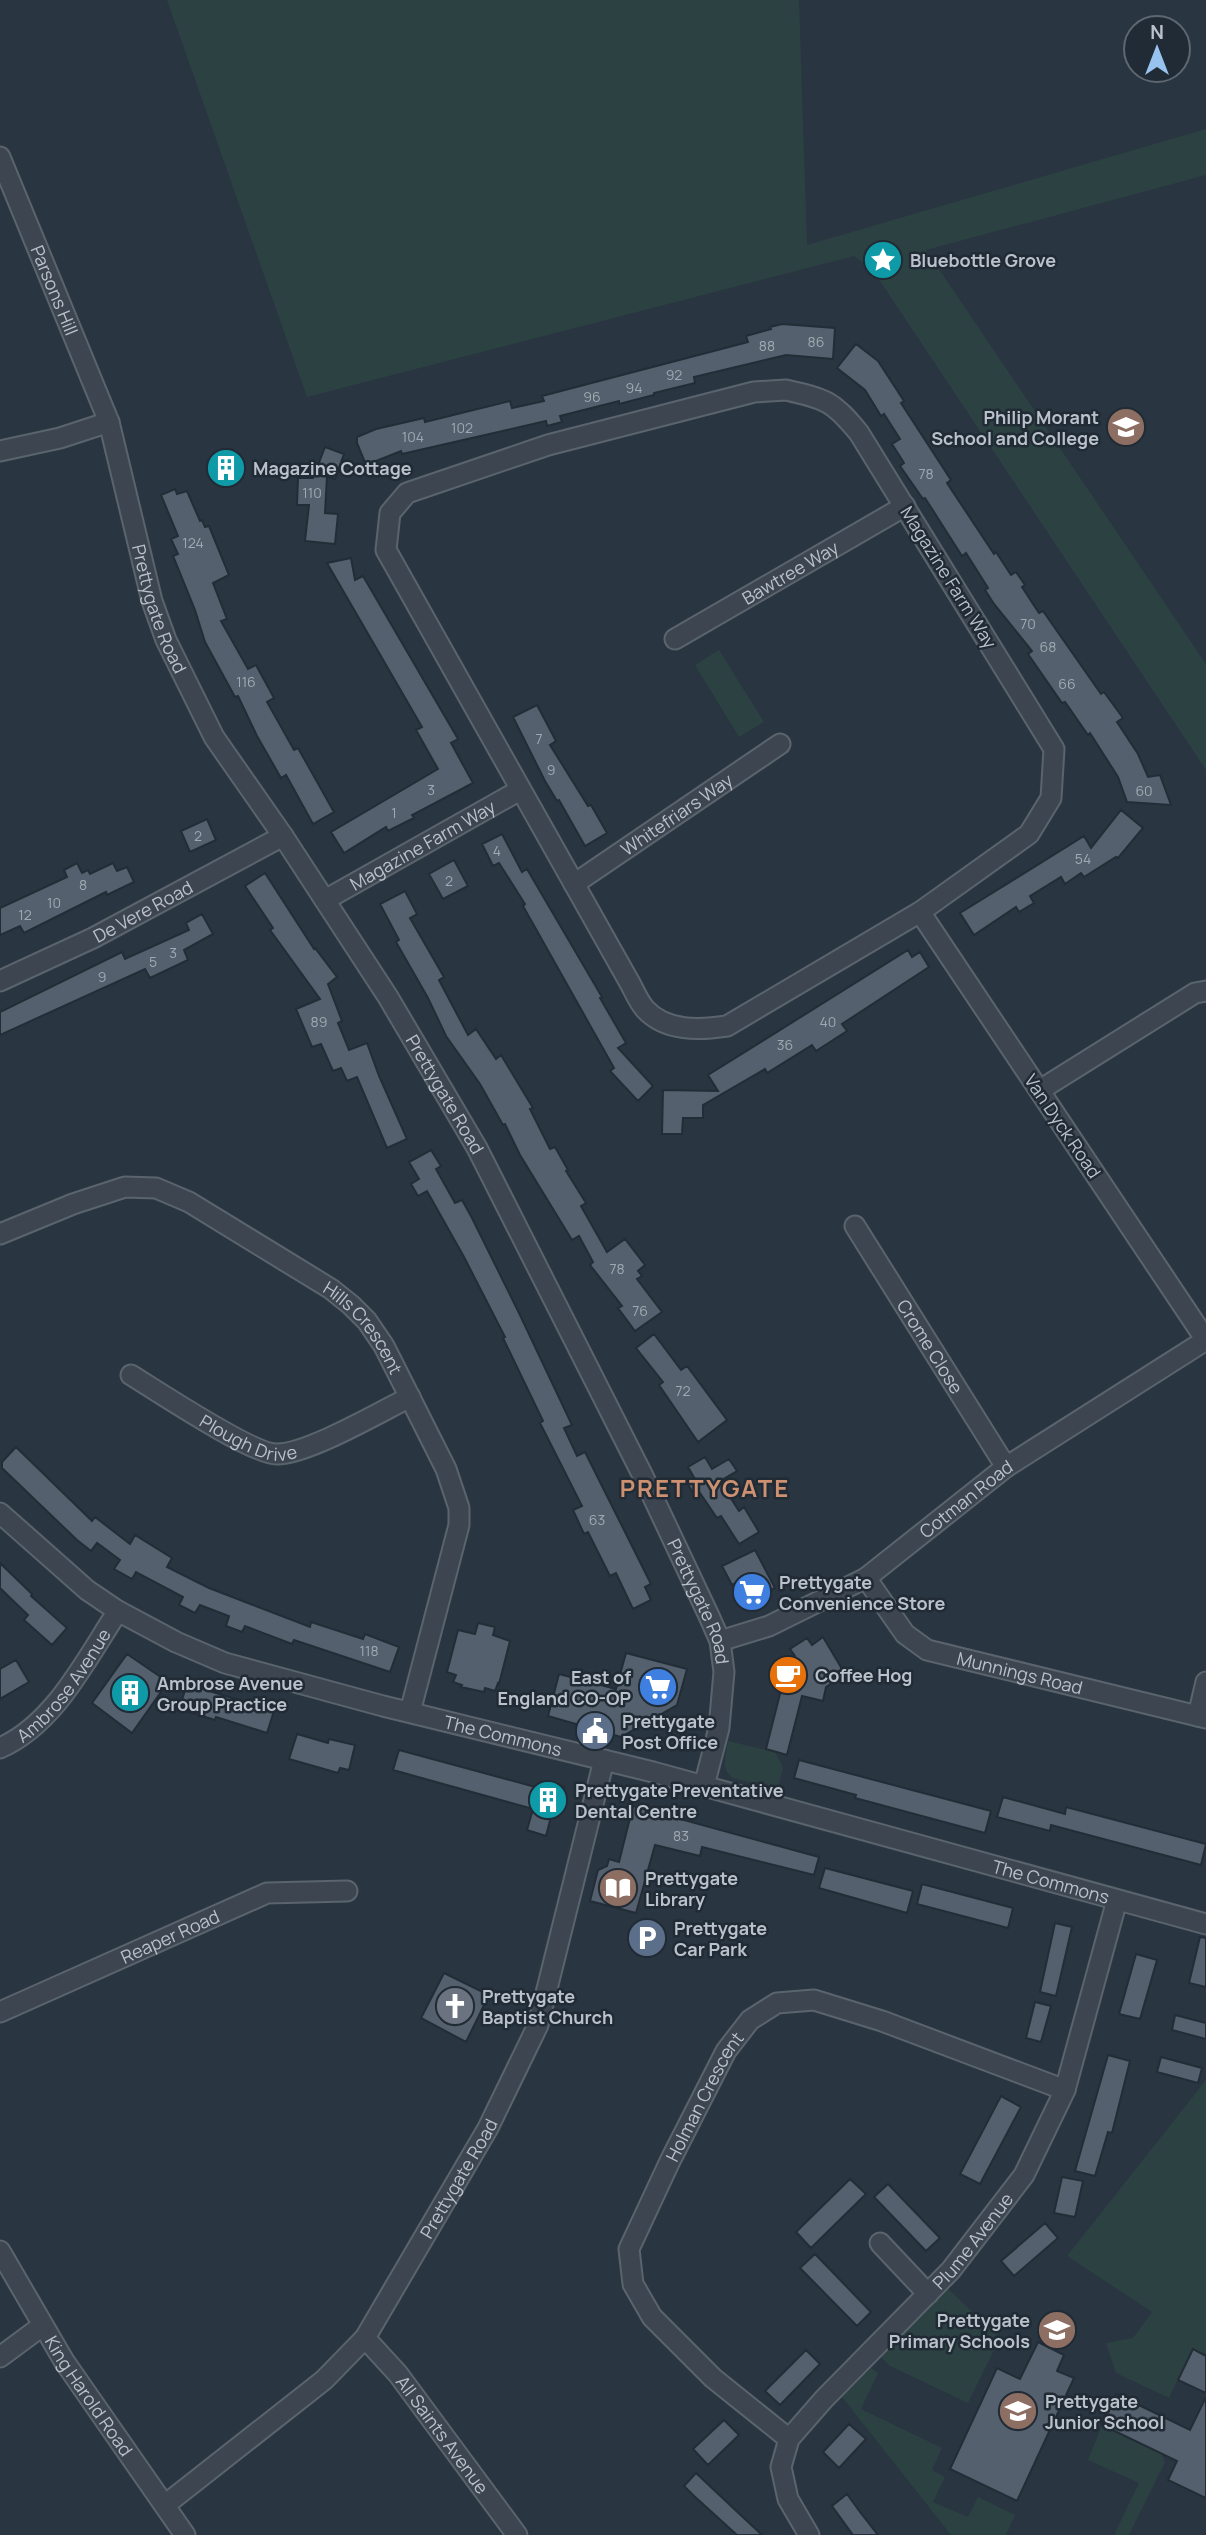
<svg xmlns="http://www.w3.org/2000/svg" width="1206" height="2535" font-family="Manrope,sans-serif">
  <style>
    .green { fill: #2c4242 }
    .building { fill: #54606d; stroke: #232d37; stroke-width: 2 }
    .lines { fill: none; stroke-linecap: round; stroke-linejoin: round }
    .minor-casing { stroke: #5a646d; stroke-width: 23 }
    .minor { stroke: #3d4650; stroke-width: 19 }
    .labels { text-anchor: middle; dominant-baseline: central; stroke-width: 5; stroke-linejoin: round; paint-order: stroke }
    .number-label { font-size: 14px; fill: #a0a9b3 }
    .poi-label { font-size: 18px; font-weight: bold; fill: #b9c1ca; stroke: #212b35; text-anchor: start }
    .street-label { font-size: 18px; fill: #b9c1ca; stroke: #212b35 }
    .district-label { font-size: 24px; font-weight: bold; letter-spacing: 2px; fill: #cd9071; stroke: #212b35 }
  </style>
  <rect width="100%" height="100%" fill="#293540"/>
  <!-- green -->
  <path class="green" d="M167,0H799L807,245L1206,129V175L926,250L1206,664V770L872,269L854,256L307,397Z
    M719,650L764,722L739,737L695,665Z
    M728,1741L775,1752L783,1767L778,1789L733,1778C720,1769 726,1755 728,1741Z
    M1206,2080V2354L1192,2349L1169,2398L1116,2373L1106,2343L1133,2338L1152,2312L1067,2256Z
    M947,2288L1000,2338L968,2403L890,2366L881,2357Z
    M871,2368L878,2373L861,2409L942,2448L932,2470L945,2477L933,2502L968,2517L978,2497L1015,2515L1006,2535H951L842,2397Z
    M1102,2425L1161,2453L1165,2462L1129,2535H1114L1139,2483L1088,2460Z"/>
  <!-- building -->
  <path class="building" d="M782,324L835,328L833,359L786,355L694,377L695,383L654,393V395L619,404V401L560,416L562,422L547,426L546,421L402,454L401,451L366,465L357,443V437L376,429L424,418L425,422L510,401L512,408L544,401L542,396L748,342L746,336L771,329L770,327Z
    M856,344L878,361L904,401L901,403L951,480L947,483L994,554L996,552L1011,575L1016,572L1025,585L1022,587L1039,613L1043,611L1101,694L1104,692L1123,718L1117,722L1138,754L1148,777L1160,775L1171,805L1127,802L1118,777L1090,733L1088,735L1065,702L1062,703L1028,654L1032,651L994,604L985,590L988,588L966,553L962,556L925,498L923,499L900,466L904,463L892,444L900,439L884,414L881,416L865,390L837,368Z
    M325,447L344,454L335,479L327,476L325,513L338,514L335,544L305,541L309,505H297L298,478H313Z
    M232,449L243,474L218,485L208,462Z
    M175,489L177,494L187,491L200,521L202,520L205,527L209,526L229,575L213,583L227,619L221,621L248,669L256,665L274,698L267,702L294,750L298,748L334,812L313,824L286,775L281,778L257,736L238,696L235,697L205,642L195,610L173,556L178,554L171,539L178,536L161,495Z
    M351,558L355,580L363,576L458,739L451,743L473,783L412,815L414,818L388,831L386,827L344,853L331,832L438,769L416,730L422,727L327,563Z
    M537,705L556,741L550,745L588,806L591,805L607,833L585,846L559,800L557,801L545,781L513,717Z
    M1121,810L1143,828L1118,858L1116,857L1084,877L1081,873L1065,884L1061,877L1030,896L1034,903L1019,912L1016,907L974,935L960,913L1084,836L1091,848Z
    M207,819L216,840L190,852L181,831Z
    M502,834L522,872L527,869L602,997L600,998L626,1043L618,1048L653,1086L638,1101L610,1071L614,1068L523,906L525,904L499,863L493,866L482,844Z
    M454,860L468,886L443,899L429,874Z
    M77,863L82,873L88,870L90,874L113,863L117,871L127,867L134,882L107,895L106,892L24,933L20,926L0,935V908L67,877L64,870Z
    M265,873L314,949L315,948L337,977L328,984L342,1021L338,1023L349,1050L367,1043L379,1076L407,1139L387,1148L357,1077L347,1081L341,1068L333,1071L321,1044L312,1047L296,1009L320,999L270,930L273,928L245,886Z
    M405,891L417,914L410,918L444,977L439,980L468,1035L476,1029L496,1059L501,1055L533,1108L530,1109L550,1149L555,1147L568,1170L566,1171L586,1203L581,1206L607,1252L625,1239L645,1265L638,1271L642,1276L637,1279L662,1312L635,1331L618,1308L622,1306L590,1265L593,1262L579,1236L572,1240L520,1155L505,1124L503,1125L480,1084L446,1036L428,998L396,942L399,940L380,904Z
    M202,914L213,934L184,950L188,960L150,978L145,969L0,1035V1012L122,952L125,959L189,930L186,923Z
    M908,950L912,957L920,952L929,967L842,1024L847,1031L816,1051L812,1045L767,1073L765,1069L703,1105V1118H683L682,1134H662L663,1090L718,1091L708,1075Z
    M431,1150L441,1166L436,1169L455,1203L462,1200L472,1218L519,1313L572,1425L564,1428L577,1456L585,1452L651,1584L645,1587L651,1600L633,1609L616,1573L610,1576L588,1532L584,1534L573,1510L582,1506L540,1423L543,1421L503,1338L505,1337L464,1257L427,1191L418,1196L411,1184L419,1179L409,1162Z
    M654,1334L681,1370L687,1366L727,1420L698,1442L659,1385L663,1382L636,1348Z
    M16,1447L92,1521L95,1517L130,1544L135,1535L172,1558L167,1567L209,1588L310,1627L311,1622L363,1639L365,1634L399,1647L390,1672L294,1640L292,1644L245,1626L242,1632L226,1626L229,1616L200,1605L195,1613L179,1605L183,1597L136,1572L132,1579L114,1569L120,1560L97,1543L91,1551L77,1540L2,1468V1462Z
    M705,1457L712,1469L729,1459L737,1471L720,1481L739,1511L744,1507L759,1532L739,1544L721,1516L717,1518L700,1493L695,1496L687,1483L695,1479L688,1467Z
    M755,1550L775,1588L746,1602L736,1583L732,1585L722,1566Z
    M0,1563L32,1594L31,1596L67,1628L52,1645L24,1620L28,1615L0,1588Z
    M478,1623L495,1627L493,1635L510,1641L499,1684L498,1683L495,1691L485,1688L484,1692L461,1687L462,1685L453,1682L456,1675L447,1672L458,1630L475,1634Z
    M823,1637L845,1674L826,1687L823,1701L802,1696L787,1755L766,1749L781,1690H779L786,1662L795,1656L790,1649L807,1638L812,1645Z
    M626,1653L687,1669L677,1705L621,1737L548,1716L559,1674L616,1689Z
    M127,1654L168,1682L132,1733L92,1703Z
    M16,1660L29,1682L0,1699V1669Z
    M187,1684L274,1711L267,1733L216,1717L215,1720L179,1709Z
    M297,1734L328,1743L329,1739L355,1745L349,1770L340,1768L338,1773L289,1759Z
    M399,1750L539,1788L541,1781L564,1787L556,1814L552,1813L546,1836L527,1830L533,1809L393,1770Z
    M799,1760L991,1811L985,1833L855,1798L856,1795L794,1778Z
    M1003,1797L1065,1814L1066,1807L1206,1844L1201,1865L1051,1825L1050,1831L997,1817Z
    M633,1806L819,1857L814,1875L702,1847L700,1856L655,1845L636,1913L590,1901L598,1870L607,1866L609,1859L619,1862Z
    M825,1868L913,1891L907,1913L819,1888Z
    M922,1884L1013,1908L1008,1928L917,1904Z
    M1055,1923L1072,1927L1056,1996L1040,1992Z
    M1200,1937L1206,1938V1987L1189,1983Z
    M1136,1954L1157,1960L1140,2019L1119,2014Z
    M444,1973L489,1995L466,2042L421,2018Z
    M1035,2002L1051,2006L1041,2042L1026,2038Z
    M1175,2015L1206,2023V2039L1172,2030Z
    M1108,2055L1130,2061L1112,2133L1108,2132L1095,2176L1075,2171Z
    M1161,2057L1202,2068L1198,2083L1157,2072Z
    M1001,2096L1021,2107L980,2184L960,2174Z
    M1062,2177L1083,2181L1075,2217L1054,2213Z
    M850,2179L866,2194L811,2248L796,2232Z
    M888,2184L940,2238L926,2251L874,2197Z
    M1045,2223L1058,2238L1014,2276L1001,2261Z
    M815,2254L871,2312L857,2326L800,2268Z
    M1038,2342L1064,2355L1057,2371L1074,2378L1017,2501L950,2469L997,2368L1020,2379Z
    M1193,2349L1206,2356V2393L1178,2380Z
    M806,2350L820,2364L780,2405L765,2391Z
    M1116,2394L1190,2430L1206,2397V2498L1168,2480L1177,2461L1102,2425Z
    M724,2420L739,2435L708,2465L693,2449Z
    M849,2424L866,2439L839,2468L823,2452Z
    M696,2473L731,2506L762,2535H737L693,2495L684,2486Z
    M847,2494L860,2512L878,2535H853L832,2506Z"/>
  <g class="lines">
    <!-- minor casing -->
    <g class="minor-casing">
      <g id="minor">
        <path id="s1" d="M0,157L109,422L152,601L166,640L214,737L283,836L388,997L477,1148L643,1476L709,1616L720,1641L724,1672L719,1728L704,1786"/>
        <path d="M786,390C826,399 833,401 859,433L1054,749L1051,798L1029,834L920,912L727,1026C700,1030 666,1032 645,1009C639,1002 635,993 631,985L386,550L390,513L407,493L548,445L754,392Z"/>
        <path d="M0,451L60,438L109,422"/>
        <path id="s2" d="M675,639L905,506"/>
        <path id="s3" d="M574,884L780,744"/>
        <path id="s4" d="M325,900L520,790"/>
        <path id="s5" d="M0,981L93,938L283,836"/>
        <path d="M1040,1090L1195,993L1206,991"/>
        <path id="s6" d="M855,1226L1006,1467"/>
        <path id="s7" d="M0,1234L73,1204L125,1187L156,1188L189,1202L331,1289L351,1305L367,1321L384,1346L446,1469L459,1508V1525L410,1712"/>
        <path id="s8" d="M131,1375C157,1391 253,1455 277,1454C308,1454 380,1412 410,1397"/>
        <path id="s9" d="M0,1513L87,1590L118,1611L176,1642L225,1663L383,1706L653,1772L1206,1924"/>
        <path id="s10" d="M866,1578L905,1634L927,1650L1206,1718"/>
        <path id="s11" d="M720,1641L769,1626L866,1578L1006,1467L1206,1340L920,912"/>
        <path d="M1198,1716L1206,1682"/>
        <path id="s12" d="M0,1748C55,1724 86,1659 118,1611"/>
        <path id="s13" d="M0,2012L267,1893L347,1891"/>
        <path d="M880,2243L928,2294"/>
        <path id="s14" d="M0,2251L64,2361L185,2535"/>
        <path id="s15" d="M365,2338L398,2374L517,2535"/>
        <path d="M0,2357L42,2326"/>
        <path id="s16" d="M789,2439L713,2378L652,2317L633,2284L629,2249L670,2161L726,2051L750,2020L777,2003L814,2000L882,2021L1065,2090"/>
        <path id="s17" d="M165,2505L324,2380L365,2338L488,2128L538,2025L604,1760"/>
        <path id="s18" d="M809,2535L788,2499L781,2467L789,2439L824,2399L951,2270L1024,2175L1065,2090L1117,1900"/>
      </g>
    </g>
    <!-- minor -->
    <use href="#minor" class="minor"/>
  </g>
  <!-- icons -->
  <defs>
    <g id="sight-disc" transform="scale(2.0125)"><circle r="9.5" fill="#0f9aa8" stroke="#212b35"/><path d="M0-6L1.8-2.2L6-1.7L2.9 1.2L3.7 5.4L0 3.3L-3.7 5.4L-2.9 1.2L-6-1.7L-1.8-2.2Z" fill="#fff"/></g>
    <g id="school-disc" transform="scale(2.0125)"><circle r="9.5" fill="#8d6e63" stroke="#212b35"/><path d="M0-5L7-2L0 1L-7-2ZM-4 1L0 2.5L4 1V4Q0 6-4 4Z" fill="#fff"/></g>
    <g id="building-disc" transform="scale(2.0125)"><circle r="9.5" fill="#0f9aa8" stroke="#212b35"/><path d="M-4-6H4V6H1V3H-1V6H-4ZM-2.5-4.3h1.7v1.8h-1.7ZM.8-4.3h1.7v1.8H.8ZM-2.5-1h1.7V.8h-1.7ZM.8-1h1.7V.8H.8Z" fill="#fff"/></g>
    <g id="supermarket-disc" transform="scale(2.0125)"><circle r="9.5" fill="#3f7fe0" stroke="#212b35"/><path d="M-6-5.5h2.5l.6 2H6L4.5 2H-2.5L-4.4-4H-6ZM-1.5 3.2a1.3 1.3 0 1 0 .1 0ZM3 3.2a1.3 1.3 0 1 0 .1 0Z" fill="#fff"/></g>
    <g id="cafe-disc" transform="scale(2.0125)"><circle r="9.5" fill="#e8710a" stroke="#212b35"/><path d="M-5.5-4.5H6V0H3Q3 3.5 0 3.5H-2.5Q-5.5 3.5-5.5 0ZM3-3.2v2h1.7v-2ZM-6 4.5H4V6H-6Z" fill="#fff"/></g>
    <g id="civic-disc" transform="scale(2.0125)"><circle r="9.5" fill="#5c6f8a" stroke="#212b35"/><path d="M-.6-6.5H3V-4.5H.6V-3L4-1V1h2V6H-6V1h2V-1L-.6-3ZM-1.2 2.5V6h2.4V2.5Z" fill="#fff"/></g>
    <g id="library-disc" transform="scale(2.0125)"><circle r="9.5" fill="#8d6e63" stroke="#212b35"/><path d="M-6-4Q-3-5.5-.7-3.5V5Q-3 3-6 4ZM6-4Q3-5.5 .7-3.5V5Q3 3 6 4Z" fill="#fff"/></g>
    <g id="parking-disc" transform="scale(2.0125)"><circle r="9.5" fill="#5c6f8a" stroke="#212b35"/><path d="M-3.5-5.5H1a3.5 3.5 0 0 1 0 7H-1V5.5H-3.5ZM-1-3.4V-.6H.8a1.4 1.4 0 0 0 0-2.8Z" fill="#fff"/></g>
    <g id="church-disc" transform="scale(2.0125)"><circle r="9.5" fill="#6b7280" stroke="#212b35"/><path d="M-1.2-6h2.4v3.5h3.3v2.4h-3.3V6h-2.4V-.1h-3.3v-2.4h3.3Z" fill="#fff"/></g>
  </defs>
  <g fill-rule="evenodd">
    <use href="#sight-disc" x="883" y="260"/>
    <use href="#school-disc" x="1126" y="427"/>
    <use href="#building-disc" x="226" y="468"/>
    <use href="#supermarket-disc" x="752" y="1592"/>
    <use href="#cafe-disc" x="788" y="1675"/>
    <use href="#supermarket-disc" x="658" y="1687"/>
    <use href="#building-disc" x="130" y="1693"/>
    <use href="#civic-disc" x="595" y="1731"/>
    <use href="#building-disc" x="548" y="1800"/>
    <use href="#library-disc" x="618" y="1888"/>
    <use href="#parking-disc" x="647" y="1938"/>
    <use href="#church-disc" x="455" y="2006"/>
    <use href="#school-disc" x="1057" y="2330"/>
    <use href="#school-disc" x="1018" y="2411"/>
  </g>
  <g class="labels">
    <!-- number labels -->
    <g class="number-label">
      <text x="816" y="341">86</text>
      <text x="767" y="345">88</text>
      <text x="674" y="374">92</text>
      <text x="634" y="387">94</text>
      <text x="592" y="396">96</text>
      <text x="462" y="427">102</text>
      <text x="413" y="436">104</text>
      <text x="926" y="473">78</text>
      <text x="312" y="492">110</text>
      <text x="193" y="542">124</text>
      <text x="1028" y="623">70</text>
      <text x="1048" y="646">68</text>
      <text x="246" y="681">116</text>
      <text x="1067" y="683">66</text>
      <text x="539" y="738">7</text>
      <text x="551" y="769">9</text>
      <text x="431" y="789">3</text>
      <text x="1144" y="790">60</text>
      <text x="394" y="812">1</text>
      <text x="198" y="835">2</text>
      <text x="497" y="850">4</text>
      <text x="1083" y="858">54</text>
      <text x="449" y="880">2</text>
      <text x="83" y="884">8</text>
      <text x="54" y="902">10</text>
      <text x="25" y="914">12</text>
      <text x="173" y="952">3</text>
      <text x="153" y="961">5</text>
      <text x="102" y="976">9</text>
      <text x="319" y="1021">89</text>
      <text x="828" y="1021">40</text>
      <text x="785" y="1044">36</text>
      <text x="617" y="1268">78</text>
      <text x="640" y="1310">76</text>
      <text x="683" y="1390">72</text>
      <text x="597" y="1519">63</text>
      <text x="369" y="1650">118</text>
      <text x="681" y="1835">83</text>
    </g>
    <!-- poi labels -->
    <g class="poi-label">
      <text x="910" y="260">Bluebottle Grove</text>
      <text x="1099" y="417" text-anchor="end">Philip Morant<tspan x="1099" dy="21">School and College</tspan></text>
      <text x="253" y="468">Magazine Cottage</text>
      <text x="779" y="1582">Prettygate<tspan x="779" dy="21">Convenience Store</tspan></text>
      <text x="815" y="1675">Coffee Hog</text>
      <text x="631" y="1677" text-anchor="end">East of<tspan x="631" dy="21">England CO-OP</tspan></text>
      <text x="157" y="1683">Ambrose Avenue<tspan x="157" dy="21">Group Practice</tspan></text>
      <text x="622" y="1721">Prettygate<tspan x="622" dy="21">Post Office</tspan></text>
      <text x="575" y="1790">Prettygate Preventative<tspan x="575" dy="21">Dental Centre</tspan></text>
      <text x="645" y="1878">Prettygate<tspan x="645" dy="21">Library</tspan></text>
      <text x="674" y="1928">Prettygate<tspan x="674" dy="21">Car Park</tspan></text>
      <text x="482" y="1996">Prettygate<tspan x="482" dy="21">Baptist Church</tspan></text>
      <text x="1030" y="2320" text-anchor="end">Prettygate<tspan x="1030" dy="21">Primary Schools</tspan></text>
      <text x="1045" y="2401">Prettygate<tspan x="1045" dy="21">Junior School</tspan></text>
    </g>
    <!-- street labels -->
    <g class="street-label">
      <text stroke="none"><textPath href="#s1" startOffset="144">Parsons Hill</textPath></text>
      <text stroke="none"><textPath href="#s2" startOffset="133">Bawtree Way</textPath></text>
      <text transform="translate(949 577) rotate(58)">Magazine Farm Way</text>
      <text stroke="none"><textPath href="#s1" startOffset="480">Prettygate Road</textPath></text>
      <text stroke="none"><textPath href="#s3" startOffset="124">Whitefriars Way</textPath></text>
      <text stroke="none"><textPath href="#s4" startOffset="112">Magazine Farm Way</textPath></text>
      <text stroke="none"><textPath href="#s5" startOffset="159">De Vere Road</textPath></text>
      <text stroke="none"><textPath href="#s1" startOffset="1046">Prettygate Road</textPath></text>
      <text transform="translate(1063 1126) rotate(56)">Van Dyck Road</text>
      <text stroke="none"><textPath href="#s7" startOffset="418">Hills Crescent</textPath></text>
      <text stroke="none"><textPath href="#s6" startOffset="142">Crome Close</textPath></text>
      <text stroke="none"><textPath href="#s8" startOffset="135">Plough Drive</textPath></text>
      <text stroke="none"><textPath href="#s11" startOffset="287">Cotman Road</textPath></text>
      <text stroke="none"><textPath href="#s1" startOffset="1614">Prettygate Road</textPath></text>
      <text stroke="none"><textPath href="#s10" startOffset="191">Munnings Road</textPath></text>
      <text stroke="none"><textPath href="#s12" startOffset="91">Ambrose Avenue</textPath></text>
      <text stroke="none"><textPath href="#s9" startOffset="560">The Commons</textPath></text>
      <text stroke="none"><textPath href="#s9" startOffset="1127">The Commons</textPath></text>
      <text stroke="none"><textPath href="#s13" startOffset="186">Reaper Road</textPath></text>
      <text stroke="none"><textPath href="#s16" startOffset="427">Holman Crescent</textPath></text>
      <text stroke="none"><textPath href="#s17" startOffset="446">Prettygate Road</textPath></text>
      <text stroke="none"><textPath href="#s18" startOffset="374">Plume Avenue</textPath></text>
      <text stroke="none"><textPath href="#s14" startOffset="170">King Harold Road</textPath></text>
      <text stroke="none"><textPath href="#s15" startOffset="124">All Saints Avenue</textPath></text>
    </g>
    <!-- district labels -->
    <g class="district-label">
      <text x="705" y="1487">PRETTYGATE</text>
    </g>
  </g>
  <!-- north arrow -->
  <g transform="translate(1157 49)"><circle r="33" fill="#212b35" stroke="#5e6771" stroke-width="2"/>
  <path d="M0-5L12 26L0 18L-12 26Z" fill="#99c3ef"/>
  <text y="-10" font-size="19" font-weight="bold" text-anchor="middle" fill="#b9c1ca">N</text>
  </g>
</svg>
